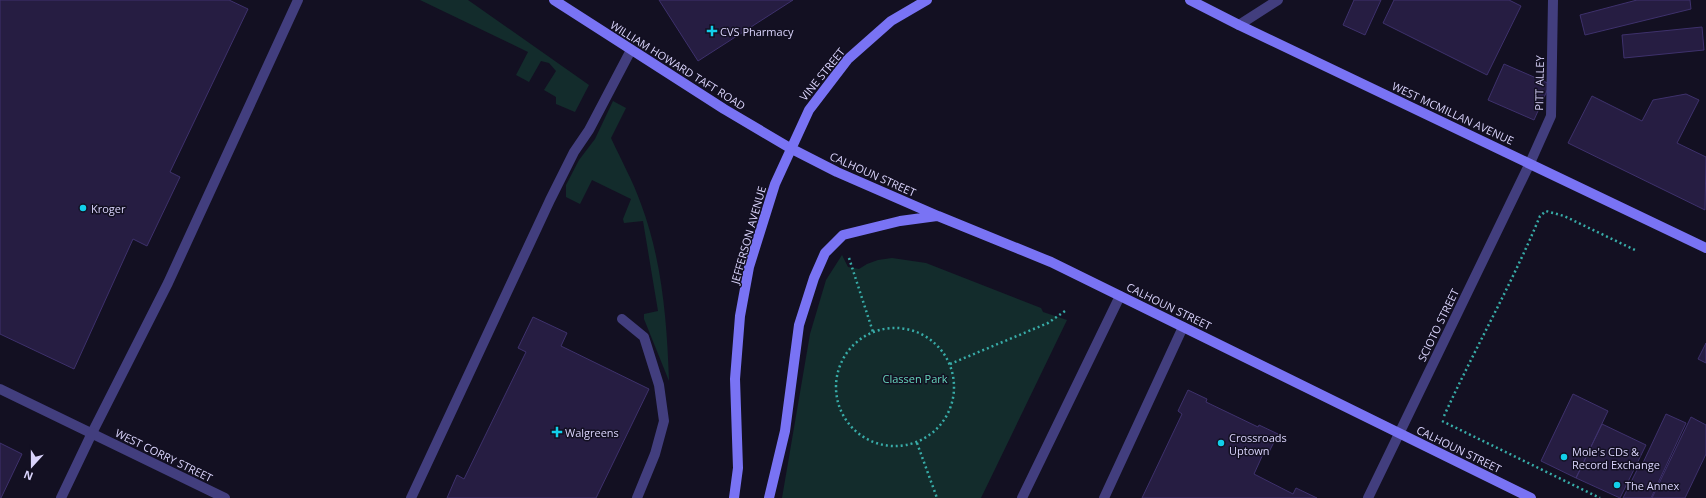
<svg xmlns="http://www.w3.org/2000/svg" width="1706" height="498" font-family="'Open Sans',sans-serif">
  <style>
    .green { fill: #132c2c }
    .building { fill: #261d42; stroke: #3e316c }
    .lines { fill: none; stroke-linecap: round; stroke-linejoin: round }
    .path { stroke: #38aca8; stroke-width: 2.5; stroke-dasharray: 2 3; stroke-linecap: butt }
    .service { stroke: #423e7e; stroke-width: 10 }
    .minor { stroke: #423e7e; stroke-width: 10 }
    .tertiary { stroke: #423e7e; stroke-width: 10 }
    .secondary { stroke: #7973f4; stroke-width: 10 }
    .poi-dot { fill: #12cfea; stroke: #131022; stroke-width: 1.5 }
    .labels { text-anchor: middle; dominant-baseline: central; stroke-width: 3; stroke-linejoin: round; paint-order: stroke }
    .poi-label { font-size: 11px; fill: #dad4fc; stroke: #131022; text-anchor: start }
    .street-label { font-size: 11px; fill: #dad4fc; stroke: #131022 }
    .park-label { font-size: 11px; fill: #66d6bd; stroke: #131022 }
  </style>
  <rect width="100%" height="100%" fill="#131022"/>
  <!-- green -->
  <path class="green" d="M420,0H468L589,85L575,112L556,104V97L544,90L556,71L549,63L541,61L529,82L516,75L528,52Z
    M613,101L626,108L611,138C621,160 633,181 641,204C662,260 667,321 669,381L644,319V314L658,311L643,221L624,223L623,219L631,199L592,180L580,204L566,197V185L579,160L595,139Z
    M842,255L848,267L859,269L867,264L878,260L892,258L926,263L1041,308L1043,312L1067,320L981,498H782L810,334L826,280Z"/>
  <!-- building -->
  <path class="building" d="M0,0H229L248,9L170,172L180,177L147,246L133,239L74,369L0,334Z
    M659,0H793L698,61Z
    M1354,0H1381L1365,35L1343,25Z
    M1394,0H1509L1521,6L1487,75L1383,23Z
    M1637,0H1690L1691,9L1585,35L1580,15Z
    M1702,27L1704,50L1624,58L1622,35Z
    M1504,64L1550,84L1534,120L1488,100Z
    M1686,94L1699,100L1677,143L1706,157L1705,210L1568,143L1592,96L1642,121L1653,100Z
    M533,317L567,333L561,346L649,389L596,498H447L457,475L464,479L526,352L518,348Z
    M1706,343V363L1698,359Z
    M1188,390L1207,399L1206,402L1258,427L1259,425L1278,434L1268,454L1264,452L1254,474L1293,494L1296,488L1317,498H1142L1182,414L1178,411Z
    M1573,394L1608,411L1576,478L1541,461Z
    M1666,414L1686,423L1651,498H1623L1639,466L1641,467Z
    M1691,417L1706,425V454L1685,498H1652Z
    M1602,424L1646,445L1620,498L1576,478Z
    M0,443L22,454L1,498H0Z"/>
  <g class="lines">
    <!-- path -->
    <path class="path" d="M849,258L873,332
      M836 387a59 59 0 1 1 118 0a59 59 0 1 1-118 0Z
      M950,364L1048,323L1065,311
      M1444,416C1475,348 1512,284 1540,216L1546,211L1564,216L1637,251
      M1442,421L1600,498
      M917,443L937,498"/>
    <!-- service -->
    <path class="service" d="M1239,25L1278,0
      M1530,163L1551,116L1553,0
      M622,319L644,337L659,385L664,421L655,454L637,498
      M92,433L168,283L298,0
      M411,498L550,200L574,152L589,130L631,50
      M1022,498L1120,296
      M1104,498L1183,327"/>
    <!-- minor -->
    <path class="minor" d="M1368,498L1530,163"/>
    <!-- tertiary -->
    <path class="tertiary" d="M0,389L225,498
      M61,498L92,433"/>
    <!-- secondary -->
    <path class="secondary" d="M554,0L724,109L790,148L837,172L938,216L1051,262L1531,498
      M1190,0L1239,25L1706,248
      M734,498L738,468L735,379L740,316L749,267L775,184L809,110L848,59L891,21L927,0
      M769,498L785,431L799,325L814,278L825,253L843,235L900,221L937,216"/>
  </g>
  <!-- markers -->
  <g class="poi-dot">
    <path d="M710 25h4v4h4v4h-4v4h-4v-4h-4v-4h4z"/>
    <circle cx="83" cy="208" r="4"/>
    <path d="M555 426h4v4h4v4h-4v4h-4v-4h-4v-4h4z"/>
    <circle cx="1221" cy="443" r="4"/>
    <circle cx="1564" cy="457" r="4"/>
    <circle cx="1617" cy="485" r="4"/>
  </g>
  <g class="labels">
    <!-- poi labels -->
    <g class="poi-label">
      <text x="720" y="31">CVS Pharmacy</text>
      <text x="91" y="208">Kroger</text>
      <text x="565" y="432">Walgreens</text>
      <text x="1229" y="437">Crossroads<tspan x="1229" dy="13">Uptown</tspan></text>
      <text x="1572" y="451">Mole's CDs &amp;<tspan x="1572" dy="13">Record Exchange</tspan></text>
      <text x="1625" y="485">The Annex</text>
    </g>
    <!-- street labels -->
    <g class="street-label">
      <text transform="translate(678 65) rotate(32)">WILLIAM HOWARD TAFT ROAD</text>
      <text transform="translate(822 74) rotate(-51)">VINE STREET</text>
      <text transform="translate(1539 83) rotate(-89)">PITT ALLEY</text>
      <text transform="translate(1453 113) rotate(25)">WEST MCMILLAN AVENUE</text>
      <text transform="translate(873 174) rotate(24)">CALHOUN STREET</text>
      <text transform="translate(748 235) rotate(-74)">JEFFERSON AVENUE</text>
      <text transform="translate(1169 306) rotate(26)">CALHOUN STREET</text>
      <text transform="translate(1438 325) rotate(-64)">SCIOTO STREET</text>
      <text transform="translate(1459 449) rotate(26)">CALHOUN STREET</text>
      <text transform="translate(164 455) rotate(26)">WEST CORRY STREET</text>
    </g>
    <!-- park labels -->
    <g class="park-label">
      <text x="915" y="378">Classen Park</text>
    </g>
  </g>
  <!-- north arrow -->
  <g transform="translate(32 466) rotate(201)" stroke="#131022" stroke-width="3" paint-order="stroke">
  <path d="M0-3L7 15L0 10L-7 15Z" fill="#dad4fc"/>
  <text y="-6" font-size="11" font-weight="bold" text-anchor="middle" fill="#dad4fc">N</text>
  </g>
</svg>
